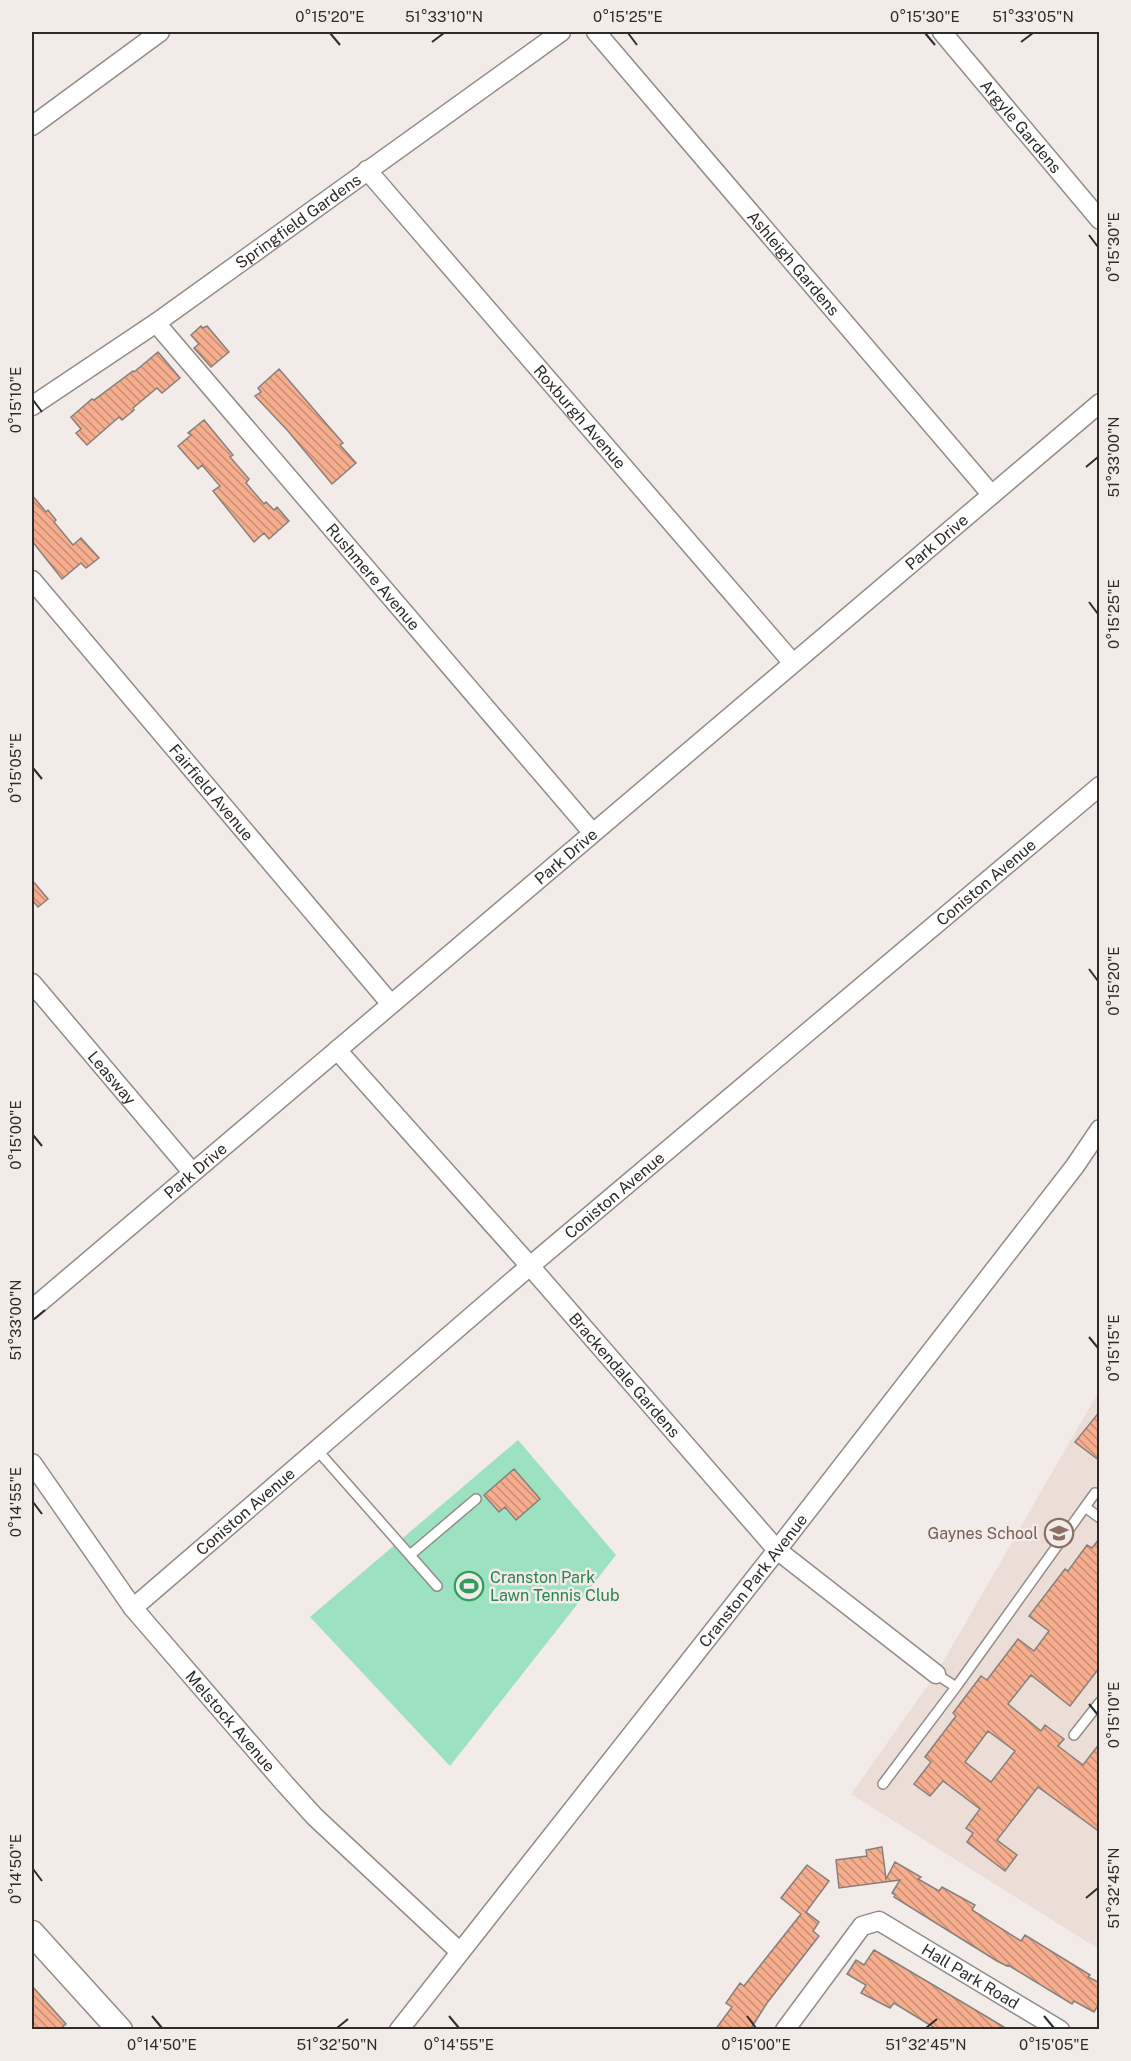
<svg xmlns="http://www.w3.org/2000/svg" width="1131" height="2061" font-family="'Public Sans',sans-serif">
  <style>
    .built { fill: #ecded7 }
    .pitch { fill: #9ce1c0 }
    .building { fill: url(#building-back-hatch); stroke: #86807d; stroke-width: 1.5; fill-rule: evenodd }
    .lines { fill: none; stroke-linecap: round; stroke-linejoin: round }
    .lane-casing { stroke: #928c88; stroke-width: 12 }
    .street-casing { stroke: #928c88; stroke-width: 21 }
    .secondary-casing { stroke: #928c88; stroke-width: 27 }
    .lane { stroke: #fff; stroke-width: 9 }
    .street { stroke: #fff; stroke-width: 18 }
    .secondary { stroke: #fff; stroke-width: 24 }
    .ticks { fill: none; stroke: #2e2c2a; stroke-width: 2 }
    .labels { text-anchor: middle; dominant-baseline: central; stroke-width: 5; stroke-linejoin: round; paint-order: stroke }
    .street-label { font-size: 16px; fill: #2e2c2a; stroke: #f2ebe8 }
    .education-label { font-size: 16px; fill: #785e54; stroke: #f2ebe8; text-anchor: end }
    .leisure-label { font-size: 16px; fill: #27864d; stroke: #f2ebe8; text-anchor: start }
    .neatline { fill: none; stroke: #2e2c2a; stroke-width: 2 }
    .ticks-label { font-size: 15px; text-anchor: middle; fill: #2e2c2a }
  </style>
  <defs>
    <pattern id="building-back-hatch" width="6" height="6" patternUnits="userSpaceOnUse" patternTransform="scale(1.5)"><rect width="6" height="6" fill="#f7ae8e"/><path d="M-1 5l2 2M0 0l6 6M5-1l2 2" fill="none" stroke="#c88e74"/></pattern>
  </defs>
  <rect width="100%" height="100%" fill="#f2ebe8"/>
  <!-- built -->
  <path class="built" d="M1099,1391V1949L851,1794L936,1674Z"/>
  <!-- pitch -->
  <path class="pitch" d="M518,1440L616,1555L450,1766L310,1617Z"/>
  <!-- building -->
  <path class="building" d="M201,326L203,328L207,326L229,352L211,367L194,348L199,344L191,335Z
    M158,352L180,378L162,393L157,388L133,408L134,410L122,420L119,417L87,445L76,433L81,429L71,417L92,399L94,400L133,371L134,372Z
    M279,369L343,443L340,445L356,463L332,484L288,431L255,396L261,392L258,388Z
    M204,420L233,455L230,457L249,479L246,483L264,504L266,502L274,510L277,507L289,521L269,539L264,533L254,542L213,491L220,486L202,465L198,469L178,446L191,435L188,433Z
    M32,495L46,512L48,510L56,520L54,522L73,545L81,538L99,558L86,568L81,563L62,579L32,541Z
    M32,880L48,899L38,907L32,900Z
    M1100,1411V1461L1075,1442Z
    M514,1469L540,1499L516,1520L505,1507L499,1512L484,1495Z
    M1100,1538V1667L1070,1706L1031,1675L1008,1704L1041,1731L1045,1725L1064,1739L1058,1746L1083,1765L1100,1743V1832L1038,1787L997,1840L1017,1855L1005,1871L967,1842L973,1833L966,1828L980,1809L943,1781L930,1796L914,1784L931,1762L925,1757L956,1716L953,1713L981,1676L987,1680L1018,1639L1034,1651L1049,1631L1029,1616L1065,1569L1068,1571L1087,1545L1092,1548ZM988,1731L1015,1751L991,1782L965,1762Z
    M882,1847L886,1879L895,1862L921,1877L918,1879L939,1891L942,1887L975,1905L972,1910L1021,1941L1025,1935L1090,1975L1088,1977L1100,1983V2002L1094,2012L1074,2001L1072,2004L1008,1965L1007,1966L997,1961L894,1897L895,1895L892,1893L900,1880L839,1888L836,1860L867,1856L866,1850Z
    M807,1865L829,1881L806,1912L819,1922L813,1931L819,1936L767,2003L750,2030H715L732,2007L726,2003L740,1983L744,1986L801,1914L781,1898Z
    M874,1950L967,2005L1009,2030H938L894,2003L890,2008L861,1993L866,1985L847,1974L856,1960L864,1965Z
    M32,1986L66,2024L59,2030H32Z"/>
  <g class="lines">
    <!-- lane casing -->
    <g class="lane-casing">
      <path id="lane" d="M318,1451L437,1586
        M1085,1507L1100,1518
        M410,1555L476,1499
        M956,1687L1095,1493
        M1074,1735L1100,1702
        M883,1784L956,1687L936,1674"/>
    </g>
    <!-- street casing -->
    <g class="street-casing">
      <g id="street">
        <path id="s1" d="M596,32L991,494"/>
        <path id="s2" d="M942,32L1100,220"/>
        <path d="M32,126L160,32"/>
        <path id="s3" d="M367,170L792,662"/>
        <path id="s4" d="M156,323L592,832"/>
        <path id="s5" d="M32,406L156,323L561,32"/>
        <path id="s6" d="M32,580L390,1003"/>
        <path id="s7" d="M32,983L192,1172"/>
        <path id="s8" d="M337,1050L530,1266L777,1550L936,1674"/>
        <path id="s9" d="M32,1309L1100,403"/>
        <path id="s10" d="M32,1463L133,1608L285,1784L315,1817L460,1952"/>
        <path id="s11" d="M133,1608L530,1266L1100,786"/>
        <path id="s12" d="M399,2030L777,1550L1075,1166L1100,1129"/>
        <path id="s13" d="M785,2030L862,1926L879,1921L1060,2030"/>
      </g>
    </g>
    <!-- secondary casing -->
    <g class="secondary-casing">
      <path id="secondary" d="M32,1933L120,2030"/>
    </g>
    <!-- lane -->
    <use href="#lane" class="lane"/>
    <!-- street -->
    <use href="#street" class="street"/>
    <!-- secondary -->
    <use href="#secondary" class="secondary"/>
  </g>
  <!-- ticks -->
  <path class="ticks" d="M330,33L340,45M628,33L637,45M925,33L935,45M432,42L444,33M1021,42L1033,33M1089,235L1098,247M33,400L42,412M1086,467L1098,457M1089,602L1098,614M33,768L42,779M1089,969L1098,981M33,1135L42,1146M33,1320L45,1310M1089,1337L1098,1348M33,1502L42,1514M1089,1704L1098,1715M33,1869L42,1881M1086,1898L1098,1888M152,2016L162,2028M449,2016L459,2028M747,2016L756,2028M1044,2016L1054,2028M337,2028L348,2019M926,2028L937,2019"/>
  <!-- icons -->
  <defs>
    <g id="school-ring" transform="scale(1.5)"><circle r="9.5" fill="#f2ebe8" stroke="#8d6e63" stroke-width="1.5"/><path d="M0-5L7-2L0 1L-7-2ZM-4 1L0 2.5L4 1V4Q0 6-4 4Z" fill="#8d6e63"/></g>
    <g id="stadium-ring" transform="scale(1.5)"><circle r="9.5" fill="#f2ebe8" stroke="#2e9e5b" stroke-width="1.5"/><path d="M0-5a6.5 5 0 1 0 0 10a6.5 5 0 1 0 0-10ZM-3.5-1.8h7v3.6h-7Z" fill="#2e9e5b"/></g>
  </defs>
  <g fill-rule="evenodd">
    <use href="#school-ring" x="1059" y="1533"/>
    <use href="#stadium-ring" x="469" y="1586"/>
  </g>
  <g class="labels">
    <!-- street labels -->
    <g class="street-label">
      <text stroke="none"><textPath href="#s2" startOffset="123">Argyle Gardens</textPath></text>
      <text stroke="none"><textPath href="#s5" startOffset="324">Springfield Gardens</textPath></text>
      <text stroke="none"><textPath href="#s1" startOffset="304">Ashleigh Gardens</textPath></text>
      <text stroke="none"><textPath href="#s3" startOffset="326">Roxburgh Avenue</textPath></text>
      <text stroke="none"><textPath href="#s9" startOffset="1186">Park Drive</textPath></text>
      <text stroke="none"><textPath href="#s4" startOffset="334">Rushmere Avenue</textPath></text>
      <text stroke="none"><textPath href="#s6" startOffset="278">Fairfield Avenue</textPath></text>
      <text stroke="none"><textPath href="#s9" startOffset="700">Park Drive</textPath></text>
      <text stroke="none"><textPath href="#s11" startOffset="1120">Coniston Avenue</textPath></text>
      <text stroke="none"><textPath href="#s7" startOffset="124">Leasway</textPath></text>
      <text stroke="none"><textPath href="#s9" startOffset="214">Park Drive</textPath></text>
      <text stroke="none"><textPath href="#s11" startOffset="634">Coniston Avenue</textPath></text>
      <text stroke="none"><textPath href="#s8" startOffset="434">Brackendale Gardens</textPath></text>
      <text stroke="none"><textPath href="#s11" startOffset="148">Coniston Avenue</textPath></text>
      <text stroke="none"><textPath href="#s12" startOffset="572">Cranston Park Avenue</textPath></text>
      <text stroke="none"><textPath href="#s10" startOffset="326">Melstock Avenue</textPath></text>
      <text stroke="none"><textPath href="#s13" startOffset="254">Hall Park Road</textPath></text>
    </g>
    <!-- education labels -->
    <g class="education-label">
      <text x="1038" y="1533">Gaynes School</text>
    </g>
    <!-- leisure labels -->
    <g class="leisure-label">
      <text x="490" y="1577">Cranston Park<tspan x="490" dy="18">Lawn Tennis Club</tspan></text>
    </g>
  </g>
  <!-- border -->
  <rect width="1131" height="2061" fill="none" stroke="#f2ebe8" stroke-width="66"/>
  <rect x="33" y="33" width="1065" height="1995" class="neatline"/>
  <g class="ticks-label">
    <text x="330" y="22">0°15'20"E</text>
    <text x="444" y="22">51°33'10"N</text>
    <text x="628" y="22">0°15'25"E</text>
    <text x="925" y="22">0°15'30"E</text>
    <text x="1033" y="22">51°33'05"N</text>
    <text transform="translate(1114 247) rotate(-90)" y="5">0°15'30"E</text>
    <text transform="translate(16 400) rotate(-90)" y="5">0°15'10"E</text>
    <text transform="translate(1114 457) rotate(-90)" y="5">51°33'00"N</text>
    <text transform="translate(1114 614) rotate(-90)" y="5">0°15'25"E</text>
    <text transform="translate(16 768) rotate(-90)" y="5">0°15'05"E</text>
    <text transform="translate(1114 981) rotate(-90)" y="5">0°15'20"E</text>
    <text transform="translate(16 1135) rotate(-90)" y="5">0°15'00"E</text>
    <text transform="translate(16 1320) rotate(-90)" y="5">51°33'00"N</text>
    <text transform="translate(1114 1348) rotate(-90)" y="5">0°15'15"E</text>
    <text transform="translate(16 1502) rotate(-90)" y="5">0°14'55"E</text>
    <text transform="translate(1114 1715) rotate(-90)" y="5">0°15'10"E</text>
    <text transform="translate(16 1869) rotate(-90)" y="5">0°14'50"E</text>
    <text transform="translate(1114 1888) rotate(-90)" y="5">51°32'45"N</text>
    <text x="162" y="2050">0°14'50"E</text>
    <text x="337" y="2050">51°32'50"N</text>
    <text x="459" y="2050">0°14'55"E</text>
    <text x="756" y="2050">0°15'00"E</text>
    <text x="926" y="2050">51°32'45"N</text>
    <text x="1054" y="2050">0°15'05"E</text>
  </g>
</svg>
